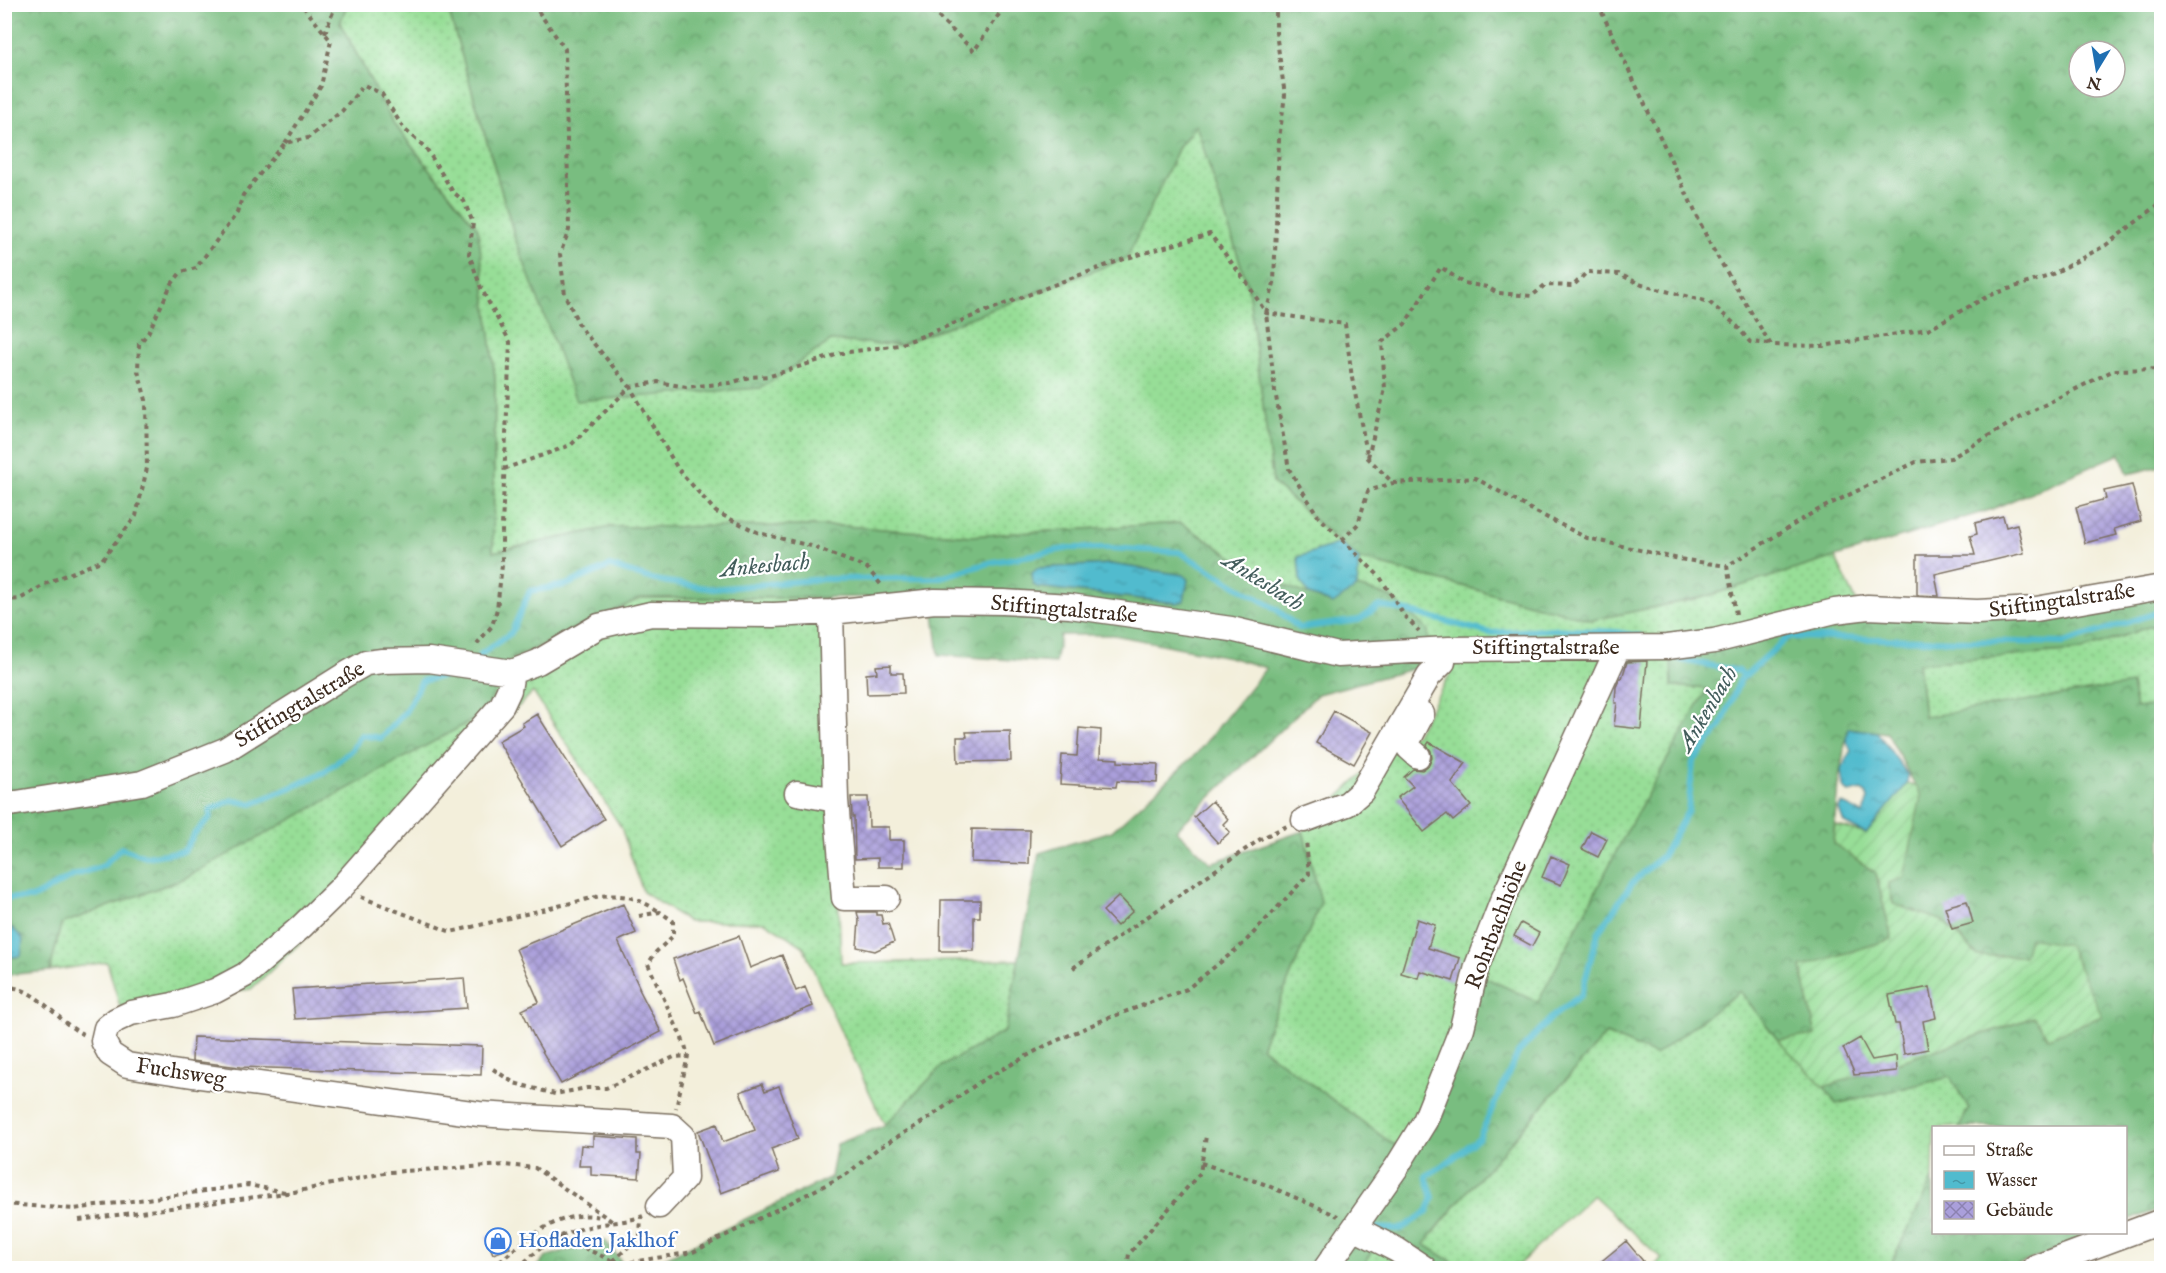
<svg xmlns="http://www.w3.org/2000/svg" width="2166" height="1273" font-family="'IM FELL English',serif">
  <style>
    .grass { fill: url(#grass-dots); stroke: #69845a; stroke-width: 1.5 }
    .forest { fill: url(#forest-crowns); stroke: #5a744f; stroke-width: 1.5; fill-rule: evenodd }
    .garden { fill: url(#garden-furrows); stroke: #69845a; stroke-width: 1.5 }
    .water { fill: url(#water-ripples); stroke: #467276; stroke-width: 1.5 }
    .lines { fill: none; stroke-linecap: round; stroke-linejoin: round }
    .stream { stroke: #51bbce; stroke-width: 6 }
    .building { fill: url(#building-cross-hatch) }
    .minor-casing { stroke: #7b6f60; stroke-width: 27 }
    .path { stroke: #7b6f60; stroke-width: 4; stroke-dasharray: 4.5 4.5; stroke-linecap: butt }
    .minor { stroke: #fff; stroke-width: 24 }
    .labels { text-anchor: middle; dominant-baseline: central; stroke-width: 4.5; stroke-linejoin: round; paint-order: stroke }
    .street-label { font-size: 22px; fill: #3b2a1e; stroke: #fff }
    .shop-label { font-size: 22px; fill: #366cbe; stroke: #fff; text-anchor: start }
    .water-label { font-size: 24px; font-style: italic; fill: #435d5c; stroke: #fff }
  </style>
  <defs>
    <pattern id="grass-dots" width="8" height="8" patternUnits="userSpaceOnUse" patternTransform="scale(1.5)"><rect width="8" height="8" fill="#97de97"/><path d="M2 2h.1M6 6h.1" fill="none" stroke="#83bf82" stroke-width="1.8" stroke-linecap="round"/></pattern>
    <pattern id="forest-crowns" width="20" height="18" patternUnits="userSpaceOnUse" patternTransform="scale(1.5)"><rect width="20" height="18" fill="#79bd80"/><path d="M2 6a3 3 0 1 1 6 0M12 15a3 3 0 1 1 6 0" fill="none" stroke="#649a68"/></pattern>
    <pattern id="garden-furrows" width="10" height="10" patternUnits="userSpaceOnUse" patternTransform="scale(1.5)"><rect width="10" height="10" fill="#97de97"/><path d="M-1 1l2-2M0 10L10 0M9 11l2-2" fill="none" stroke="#83bf82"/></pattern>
    <pattern id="water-ripples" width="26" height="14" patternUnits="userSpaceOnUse" patternTransform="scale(1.5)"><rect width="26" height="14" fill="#51bbce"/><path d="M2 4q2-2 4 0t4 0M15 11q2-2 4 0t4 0" fill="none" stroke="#4498a7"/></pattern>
    <pattern id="building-cross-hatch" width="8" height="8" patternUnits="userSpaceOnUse" patternTransform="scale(1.5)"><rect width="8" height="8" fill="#aa9fdb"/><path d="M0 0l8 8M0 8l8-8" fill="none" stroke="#8c82b1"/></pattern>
  </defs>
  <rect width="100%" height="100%" fill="#fff"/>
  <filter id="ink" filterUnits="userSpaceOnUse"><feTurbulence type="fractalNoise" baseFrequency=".0167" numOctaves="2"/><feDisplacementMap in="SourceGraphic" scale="12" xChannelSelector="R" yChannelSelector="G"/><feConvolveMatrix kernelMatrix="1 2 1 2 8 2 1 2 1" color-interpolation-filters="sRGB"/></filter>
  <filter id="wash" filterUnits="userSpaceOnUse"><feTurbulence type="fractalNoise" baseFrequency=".008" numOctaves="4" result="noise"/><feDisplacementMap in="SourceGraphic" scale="24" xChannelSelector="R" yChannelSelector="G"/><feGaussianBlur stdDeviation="1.35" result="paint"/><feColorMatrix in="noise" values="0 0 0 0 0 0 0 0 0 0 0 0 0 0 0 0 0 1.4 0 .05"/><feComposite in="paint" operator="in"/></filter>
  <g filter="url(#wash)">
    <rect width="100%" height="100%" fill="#f3efdb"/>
    <!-- grass -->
    <path class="grass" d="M347,5H447L516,241L761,388L831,341L899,345L1127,258L1179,147L1196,124L1248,287L1273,483L1340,543L1298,557L1300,579L1309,595L1265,578L1181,523L971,536L844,526L611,527L493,552L495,379L478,229L394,124L340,23Z
      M1835,557L1863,615L1707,689L1629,827L1538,1003L1482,976L1457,1021L1403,1147L1394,1145L1261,1047L1321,902L1303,831L1395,743L1416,734L1460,656L1428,665L1391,597L1357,587L1359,559L1592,620L1704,597Z
      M641,598H827L841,963L1019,960L1005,1031L942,1066L885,1125L834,1017L803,946L765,922H689L643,892L621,827L533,692L489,736L302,941L251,989L120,1007L107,962L50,971L61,924L185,878L509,660Z
      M2161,626V705L2136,708L2130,685L1924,718L1918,662L2081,651L2148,627Z
      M1740,991L1778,1040L1824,1087L1836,1104L1950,1077L1969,1108L1959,1127L1934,1128L1933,1178L1889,1268H1652L1662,1259L1593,1195L1515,1268H1462L1424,1245L1465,1194L1606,1034L1655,1055Z
      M1375,1247L1405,1268H1361Z"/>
    <!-- forest -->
    <path class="forest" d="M5,5H347L340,23L394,124L478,229L495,379L493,552L611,527L844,526L971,536L1181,523L1265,578L1332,604L1357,587L1391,597L1428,630V665L1318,694L1176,830L1211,863L1303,831L1321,902L1261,1047L1394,1145L1416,1151L1482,976L1538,1002L1629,827L1707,689L1672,686L1671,653L1835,618L2161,597V626L2148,627L2081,651L1918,663L1924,717L2131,684L2136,708L2161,705V1208L2126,1222V1128L1959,1127L1969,1108L1950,1077L1836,1104L1824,1087L2035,1017L2029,938L2025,956H1978L1943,921L1893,904L1888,882L1921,796L1887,733L1848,728L1838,784L1833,843L1876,873L1892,939L1801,967L1816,1036L1778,1040L1740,991L1655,1055L1606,1034L1465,1194L1424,1244L1462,1268H1405L1376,1247L1361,1268H645L831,1177L837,1144L885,1125L942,1066L1005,1031L1039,853L1112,831L1197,753L1266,668L1229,657L1114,635H1060L1055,663L939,655L932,597L641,598L509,660L484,714L185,878L61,924L50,971L5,975L4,958L21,956L13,928L4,929ZM1111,564L1184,575L1177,603L1037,587L1038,568Z
      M447,5H2161V466L2128,474L2120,454L1990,510L1704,597L1592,620L1359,559L1273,483L1248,287L1196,125L1179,147L1127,258L899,345L831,341L761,388L576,401L516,241ZM2079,51H2115V87H2079Z
      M1933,1178L1934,1232L2100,1233L2009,1268H1889Z
      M605,1240L626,1268H535L548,1256Z"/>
    <!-- garden -->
    <path class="garden" d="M1907,784L1916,786L1921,796L1904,878L1888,883L1893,904L1943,921L1978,956H2024L2029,938L2068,945L2102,1016L2048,1038L2034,1017L1824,1087L1778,1040L1816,1035L1801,967L1892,939L1876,873L1833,843L1835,825L1866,834Z"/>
    <!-- water -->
    <path class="water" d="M1340,543L1359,559L1357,587L1333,604L1309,595L1300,579L1298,557Z
      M1111,564L1184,575L1188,580L1184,601L1177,603L1037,587L1033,584L1032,573L1038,568Z
      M1848,728L1877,732L1908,775L1907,784L1866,834L1844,823L1839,809L1841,803L1863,814L1868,799L1866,793L1861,790L1850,793L1843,787L1841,770L1851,751L1846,740Z
      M13,928L23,939L21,956L5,958V929Z"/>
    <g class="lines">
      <!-- stream -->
      <path class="stream" d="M1674,656L1682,660L1739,671L1745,676
        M478,662L481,654L511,633L530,591L566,585L610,566L655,580L713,589L823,579L937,578L993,562L1070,548H1109L1179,552L1276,609L1299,628L1359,620L1379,606L1403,610L1490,633L1551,629L1616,632L1640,636
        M4,898H32L73,876L103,866L121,848L146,857L184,851L195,833L210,818V810L232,800L252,804L299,784L324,772L351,751L361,735L381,738L405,712L422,681L447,675L463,677
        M1374,1228L1401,1229L1427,1212L1433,1198L1426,1176L1444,1165L1479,1138L1518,1053L1552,1017L1581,995L1598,933L1632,883L1663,855L1688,811L1693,762L1720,728L1740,680L1788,637L2064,643L2162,611"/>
    </g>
    <g id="blocks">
      <!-- building -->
      <path class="building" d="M2132,485L2141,521L2114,529L2116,535L2085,543L2076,507L2106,499L2104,491Z
        M2003,516L2006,527L2017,524L2024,553L1935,574L1939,596L1917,595V555H1975L1970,536L1977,534L1975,523Z
        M1647,661L1641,729L1614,726L1617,703H1615L1616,687L1620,678H1622L1627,662Z
        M891,665V673H903L904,693L867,694L866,674L877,673L876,666Z
        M1334,711L1372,732L1354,764L1316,743Z
        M537,714L604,819L562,846L498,741L524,726L522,723Z
        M1079,728L1101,730L1100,758L1118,759V762L1158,764L1157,783L1117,781L1116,787L1060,784L1062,755L1077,756Z
        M1010,731L1011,761L958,762L957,737H967L966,732Z
        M1429,742L1466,763L1452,783L1471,806L1453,821L1447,814L1424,832L1397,798L1413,786L1404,777L1413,769L1422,770L1429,765L1432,758L1431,751L1427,745Z
        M851,797H868L869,827H889V840H904V867H878V858L855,859L854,817H852Z
        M1212,801L1228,819L1223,824L1230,832L1218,843L1194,817Z
        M972,829L1030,830L1029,864L971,862Z
        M1591,831L1607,839L1598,857L1582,849Z
        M1551,856L1570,864L1561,885L1542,877Z
        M1119,896L1133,911L1117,926L1103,911Z
        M941,900H980V917H974V951H940Z
        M1967,901L1973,923L1952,929L1945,907Z
        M623,904L636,933L618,941L640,989H639L661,1032L561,1084L534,1037L522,1010L539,1002L516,949Z
        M857,912H876V915H881L883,924L888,923L894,942L875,951L857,947L859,920Z
        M1417,919L1435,925L1428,948L1460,958L1453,981L1420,971L1418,978L1401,973Z
        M1521,923L1539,933L1532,946L1514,936Z
        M739,936L750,968L782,955L796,991L805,987L813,1006L714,1046L700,1011L697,1013L683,978L680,980L673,959Z
        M464,978L467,1008L295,1019L292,989Z
        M1930,987L1936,1018L1923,1021L1928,1049L1904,1054L1899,1024H1895L1889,995Z
        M193,1037L482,1046L481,1075L240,1067L192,1061Z
        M1860,1038L1872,1060L1896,1056L1897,1071L1854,1075L1853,1070L1843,1048Z
        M762,1084L765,1091L779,1086L798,1139L771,1149L779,1172L721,1193L698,1131L717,1124L723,1142L755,1130L740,1092Z
        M593,1136L637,1139V1154H641L639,1178L591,1175V1166H579L581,1145L593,1146Z
        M503,1229L510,1248L493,1254L486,1236Z
        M1626,1241L1643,1261L1633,1269H1592Z"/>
    </g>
  </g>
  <g filter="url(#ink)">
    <use href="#blocks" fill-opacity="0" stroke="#7b6f60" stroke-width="1.5"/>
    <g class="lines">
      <!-- minor casing -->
      <g class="minor-casing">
        <path id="minor" d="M512,672L509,690L502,705L341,888L301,927L245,975L215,991L173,1005L131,1013L116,1020L106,1028L103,1041L110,1054L127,1065L192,1075L479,1114L672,1126L683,1136L685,1178L659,1206
          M1418,756L1409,748L1408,741L1422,714
          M797,793L836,800L831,612
          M836,800L844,898H887
          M4,805L142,783L225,750L343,676L366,663L382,661L429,660L512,672L538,662L599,626L651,614L774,615L831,612L935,601L1003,602L1070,606L1231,629L1338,655L1449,649L1667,647L1714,641L1835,611L1868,607L1977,612L2036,609L2162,587
          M1304,820L1347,804L1362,791L1429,676L1443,662
          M1354,1228L1397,1250L1424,1268
          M1326,1268L1396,1168L1425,1121L1462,1028L1477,966L1501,904L1618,648
          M2035,1268L2162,1221"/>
      </g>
      <!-- path -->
      <path class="path" d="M533,4L565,49L569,230L560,254L565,295L580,327L630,387L678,469L716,512L759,533L811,546L867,568L883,587
        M925,4L974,51L1006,4
        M1276,4V33L1285,95L1279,139L1274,283L1266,313L1275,391L1289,469L1318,516L1380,577L1404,615L1419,631
        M1598,4L1711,246L1771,345L1823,346L1928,329L1990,295L2049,276L2106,245L2162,202
        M325,33L336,4
        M285,143L321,86L331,41L301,4
        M1368,457L1385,389L1382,342L1405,324L1441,267L1463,283L1487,287L1498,293L1532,296L1545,285L1573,286L1587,272L1619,274L1642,285L1709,302L1737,326L1750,342L1770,344
        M504,469L571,445L630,387L658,382L686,387L730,383L750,377L770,376L842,353L899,345L1074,277L1127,258L1210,234L1247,283L1266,313L1345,324L1352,378L1368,458L1393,483L1475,478L1534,511L1587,538L1679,559L1727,566
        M1342,540L1358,524L1368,491L1393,483
        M4,600L20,599L49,582L101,561L136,516L147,468L146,400L138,371L139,344L148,333L171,285L181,272L196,268L237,213L243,195L285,143L308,138L342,111L364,85L382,94L404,129L426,148L453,192L464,201L473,223L469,254L481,288L510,342L502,527V565L497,609L492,626L474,647
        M1736,614L1727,566L1814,512L1916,462L1951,458L2030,412L2114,370L2162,369
        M361,897L451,932L600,896C626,894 638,898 660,912
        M639,916L660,912L673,921V936L656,952L648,964L685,1045L688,1056L676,1108
        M1073,968L1262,838L1287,826
        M4,987C37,985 58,1024 85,1035
        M493,1069L514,1083L555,1094L587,1088H606L674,1057L688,1056
        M1201,1163L1264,1184L1338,1216
        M4,1204L74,1209L248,1185L285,1192
        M79,1220L294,1192L389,1172L505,1165L535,1168L613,1222
        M559,1237L613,1261L607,1268
        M613,1261L626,1263L693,1252L847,1174L877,1149L926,1120L981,1081L1045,1046L1103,1020L1187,989L1243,944L1309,874L1306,840
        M613,1261L640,1236L641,1217
        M493,1268C521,1243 558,1208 600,1217
        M518,1268C548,1240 561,1232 603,1224C616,1222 630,1221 643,1216
        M1127,1268L1129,1254L1200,1173L1206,1136"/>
      <!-- minor -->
      <use href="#minor" class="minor"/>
    </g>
  </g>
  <!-- icons -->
  <defs>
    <g id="shop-ring" transform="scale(1.35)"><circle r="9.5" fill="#fff" stroke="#3f7fe0" stroke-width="1.5"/><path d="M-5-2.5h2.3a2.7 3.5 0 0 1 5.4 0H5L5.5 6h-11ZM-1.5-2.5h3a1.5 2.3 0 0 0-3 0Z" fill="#3f7fe0"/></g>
  </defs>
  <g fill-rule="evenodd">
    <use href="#shop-ring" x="498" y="1241"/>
  </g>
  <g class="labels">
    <!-- street labels -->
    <g class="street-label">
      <text transform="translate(2062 601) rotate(-8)">Stiftingtalstraße</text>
      <text transform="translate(1064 610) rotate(5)">Stiftingtalstraße</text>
      <text x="1546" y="648">Stiftingtalstraße</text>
      <text transform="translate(300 705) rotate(-31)">Stiftingtalstraße</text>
      <text transform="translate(1497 925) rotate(-69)">Rohrbachhöhe</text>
      <text transform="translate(181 1073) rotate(9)">Fuchsweg</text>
    </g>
    <!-- shop labels -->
    <g class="shop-label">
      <text x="518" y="1241">Hofladen Jaklhof</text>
    </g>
    <!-- water labels -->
    <g class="water-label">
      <text transform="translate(765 566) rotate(-5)">Ankesbach</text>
      <text transform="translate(1263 582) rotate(32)">Ankesbach</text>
      <text transform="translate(1708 709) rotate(-59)">Ankenbach</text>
    </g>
  </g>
  <!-- margin -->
  <rect width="2166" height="1273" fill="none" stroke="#fff" stroke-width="24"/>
  <!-- legend -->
  <rect x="1932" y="1126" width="195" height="108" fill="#ffffff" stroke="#b1aaa5" stroke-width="1.5"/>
  <rect x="1944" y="1146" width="30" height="9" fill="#ffffff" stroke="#b1aaa5" stroke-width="1.5"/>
  <text x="1986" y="1156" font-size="18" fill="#3b2a1e">Straße</text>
  <rect x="1944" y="1171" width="30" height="18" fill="url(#water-ripples)" stroke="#b1aaa5" stroke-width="1.5"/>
  <text x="1986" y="1186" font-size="18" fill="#3b2a1e">Wasser</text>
  <rect x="1944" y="1201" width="30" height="18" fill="url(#building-cross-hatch)" stroke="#b1aaa5" stroke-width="1.5"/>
  <text x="1986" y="1216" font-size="18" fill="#3b2a1e">Gebäude</text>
  <!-- north arrow -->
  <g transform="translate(2097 69) rotate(191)"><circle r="28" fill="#ffffff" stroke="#b1aaa5" stroke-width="1.5"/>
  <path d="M0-4.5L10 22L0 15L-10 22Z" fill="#1f6fb2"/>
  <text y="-9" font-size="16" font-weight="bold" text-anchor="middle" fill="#3b2a1e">N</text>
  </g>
</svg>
